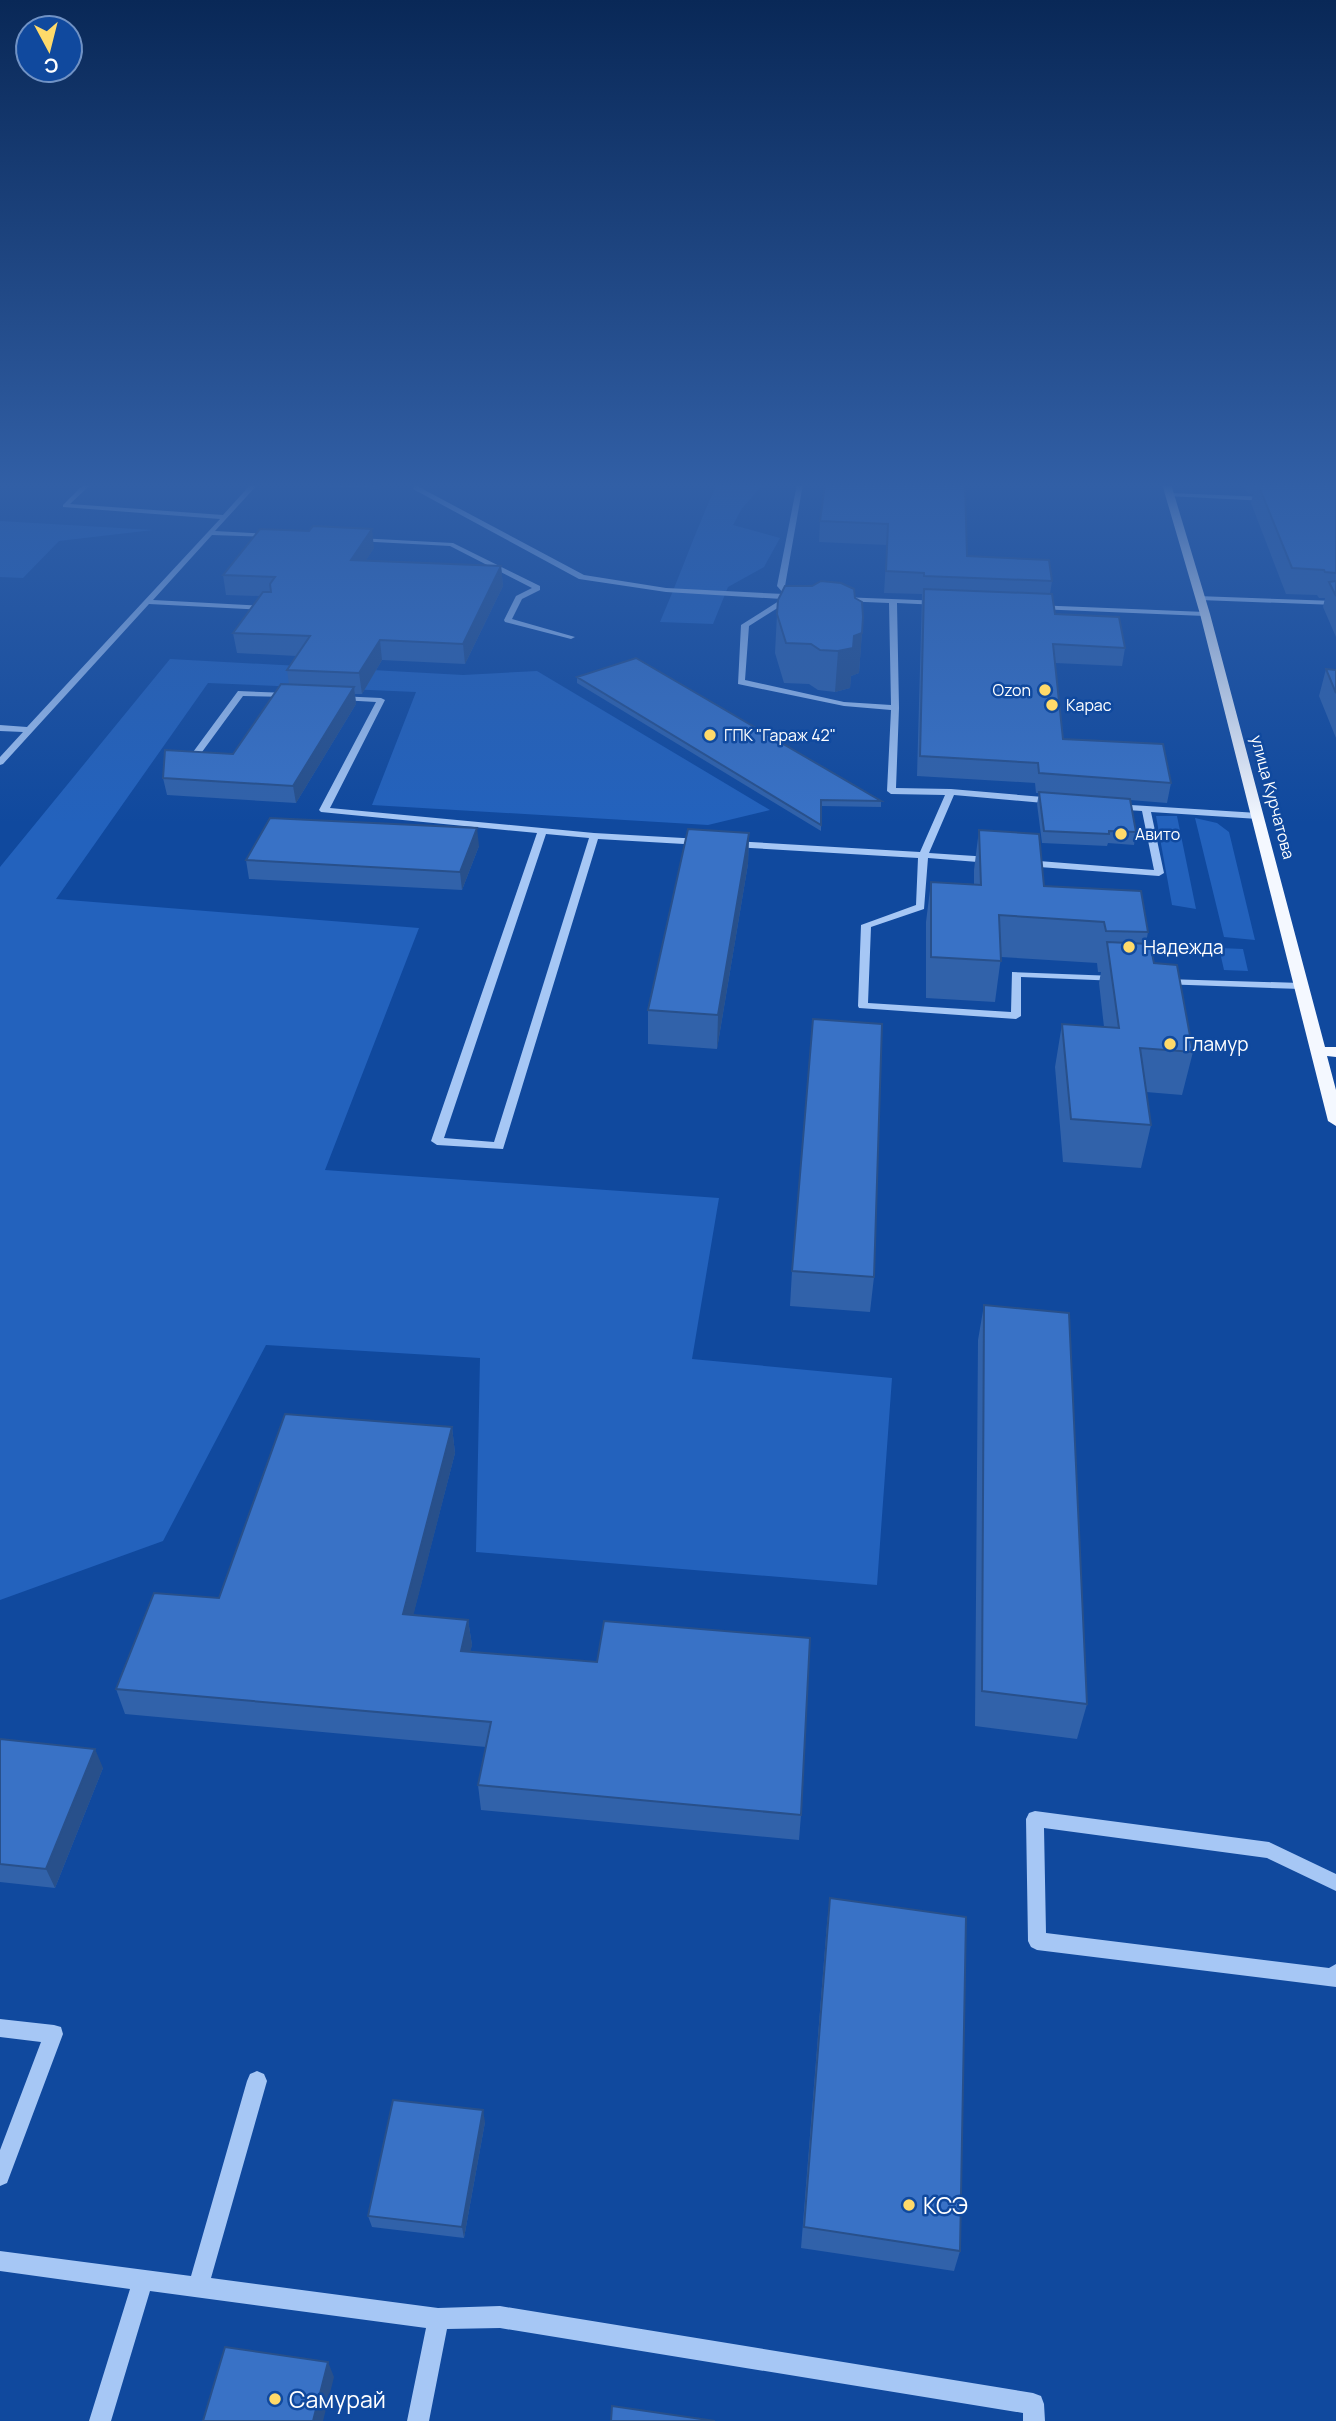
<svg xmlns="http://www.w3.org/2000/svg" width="1336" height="2421" font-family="Manrope,sans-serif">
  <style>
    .green { fill: #2362bd }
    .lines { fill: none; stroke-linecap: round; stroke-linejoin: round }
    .minor { fill: #a6c7f5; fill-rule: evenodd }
    .major { fill: #f4f8ff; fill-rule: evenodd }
    .wall { fill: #3162aa }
    .shaded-wall { fill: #28508b }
    .building { fill: #3972c6; stroke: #28508b; stroke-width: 2 }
    .poi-dot { fill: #ffda6a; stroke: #10499e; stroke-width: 2.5 }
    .labels { text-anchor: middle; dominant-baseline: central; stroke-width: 5; stroke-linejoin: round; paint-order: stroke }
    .far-poi-label { font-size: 16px; fill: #fff; stroke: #10499e; text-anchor: start }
    .far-street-label { font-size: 16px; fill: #fff; stroke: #10499e }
    .poi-label { font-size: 19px; fill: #fff; stroke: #10499e; text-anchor: start }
    .near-poi-label { font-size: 23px; fill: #fff; stroke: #10499e; text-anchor: start }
  </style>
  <rect width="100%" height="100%" fill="#10499e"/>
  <!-- green -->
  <path class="green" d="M717,484H764L742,508L733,525L780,538L764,567L728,587L713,624L660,622C680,576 696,529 717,484Z
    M0,521L153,530L59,541L23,578L0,577Z
    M170,659L463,675L537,671L770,810L708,825L372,805L416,692L208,683L56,899L419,928L325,1170L719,1198L692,1359L892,1378L877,1585L476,1552L480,1358L266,1345L163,1541L0,1600V867Z
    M1156,816H1177L1196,909L1172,905Z
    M1195,818L1217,823L1229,832L1255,940L1224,937Z
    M1219,948L1243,949L1248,971L1224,970Z"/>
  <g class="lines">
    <!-- minor -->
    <path class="minor" d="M84,484H91L70,504L223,515L251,484H258L215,531L270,534L273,536L272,537L212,535L153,600L266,606L270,608L266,610L149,604L3,764L0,765V757L23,732L0,731V725L27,727L220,519L63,507V505Z
      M415,484H421L419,487L584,575L666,588L784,594L777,586L797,484H803L785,586L792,595L799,597L792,599L749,626L745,680L844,702L891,705L889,603L841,601L837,599L841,597L942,601L943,603L939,605L897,603L899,708L896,788L951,789L1055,798L1059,801L1055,804L954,795L929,853L990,857L995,860L990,863L928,858L924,909L871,927L868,1003L1011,1012L1012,972L1115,976L1119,977V981L1021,977V1016L1016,1019L859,1008L858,1006L861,925L916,905L918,858L733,847L728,844L733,841L920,852L945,795L891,794L887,791L891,710L844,706L738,684L741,625L782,599L666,592L579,579L413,489Z
      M973,484H985L982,486Z
      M1170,493L1267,497L1270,499L1267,501L1168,496L1167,495Z
      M358,538L453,543L540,586V590L522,599L512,619L575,637L571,639L505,622L504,620L516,596L532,588L450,546L356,541L355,540Z
      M1197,596L1336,601V605L1200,600L1196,598Z
      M1034,605L1205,612L1209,614L1205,616L1037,609L1033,607Z
      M238,691L288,693L292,695L288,697L243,696L191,767H185V763Z
      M338,696L381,698L385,700L330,808L594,833L701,839L706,842L701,845L598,839L503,1149L437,1145L431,1141L537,833L321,812L319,810L376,702L341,700L337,698ZM546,834L589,838L494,1142L444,1138Z
      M1115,804L1258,813L1263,816L1258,819L1151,812L1164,873L1159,876L1026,866L1021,863L1026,860L1154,870L1142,811L1112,809L1111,807Z
      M1165,979L1301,983L1306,986L1301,989L1161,984L1160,982Z
      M1035,1811L1269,1842L1336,1874V1891L1267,1858L1044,1828L1046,1933L1329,1968L1336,1964V1987L1037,1950L1031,1947L1028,1941L1026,1819L1029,1813Z
      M0,2019L54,2025L61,2027L63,2034L7,2183L0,2186V2150L41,2042L0,2037Z
      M257,2071L264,2074L267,2081L211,2278L438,2308L500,2306L1033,2393L1041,2396L1044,2404L1045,2421H1023V2413L500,2328L447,2329L429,2421H407L426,2328L150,2291L111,2421H89L130,2289L0,2271V2251L191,2276L247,2081L250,2074Z"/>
    <!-- major -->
    <path class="major" d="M1162,484H1171L1210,614L1325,1047H1336V1057L1327,1056L1336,1090V1126L1328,1121L1200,614Z"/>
  </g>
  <!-- wall -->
  <path class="wall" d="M315,484H382L379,489L315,486Z
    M825,484L967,556L1052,581L1050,594L1055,614L1125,648L1122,666L1055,663L1063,739L1171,783L1167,803L1130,800L1136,832L1134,845L1108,843L1107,846L1042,843L1037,804L1039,793H1036L1035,783L917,776L922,594L884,593L887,545L819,542L820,521Z
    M1243,484H1336V637L1323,607L1325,598H1319L1317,595L1286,594L1251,503L1253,494L1248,493Z
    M374,548L366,560L501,566L503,586L465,664L382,660L362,694H355L356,704L296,803L167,795L163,778L233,754L289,684L287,670L297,656L237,653L233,633L260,596L226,595L223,575Z
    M812,586L855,598L863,617L859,673L851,676L850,688L835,692L818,690L809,684L784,683L775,653L777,614Z
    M1326,669L1336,670V738L1319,696Z
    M577,677L881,801V807L821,806V831L577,683Z
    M979,830L1044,886L1148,932L1146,943L1193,1052L1182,1095L1146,1092L1151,1125L1141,1168L1063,1162L1055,1067L1062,1024L1104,1027L1099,983L1101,972H1098L1097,963L1001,957L995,1002L926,998V922L931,882L974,884V870Z
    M749,833L748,864L717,1049L648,1044V1010Z
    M479,846L462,890L249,879L246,860Z
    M792,1271L874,1277L870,1312L790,1306Z
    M984,1305L1087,1704L1077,1739L975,1726L978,1340Z
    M452,1427L455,1453L413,1615L468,1620L472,1645L470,1651L801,1815L799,1840L481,1810L478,1785L486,1747L125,1714L116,1689L219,1598Z
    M0,1739L103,1768L55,1888L0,1882Z
    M830,1898L960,2251L954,2271L801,2248L827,1923Z
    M485,2122L464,2238L372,2227L368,2216Z"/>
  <!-- shaded-wall -->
  <path class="shaded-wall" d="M372,529L374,548L354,579L351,560Z
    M501,566L503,586L465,664L463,644Z
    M862,633L859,673L851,676L850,688L835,692L838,651L854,636Z
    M380,640L382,660L362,694L359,673Z
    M354,687L356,704L296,803L293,786Z
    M477,828L479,846L462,890L460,872Z
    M749,833L748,864L717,1049L718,1015Z
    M452,1427L455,1453L407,1640L403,1614Z
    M468,1620L472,1645L465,1676L461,1651Z
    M95,1749L103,1768L55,1888L46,1869Z
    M483,2110L485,2122L464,2238L462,2227Z
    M328,2362L334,2377L323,2421H313Z"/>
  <!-- building -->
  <path class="building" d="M825,484H965L967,556L1049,560L1052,581L924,576V573L886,571L888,524L820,521Z
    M1258,484H1336V573L1325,572L1324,570L1292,568Z
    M313,526L372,529L351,560L501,566L463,644L380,640L359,673L287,670L310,636L233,633L263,592H271L270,584L275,577L223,575L260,529L309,531Z
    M821,581L841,583L854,589L855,598L862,602L863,617L862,633L854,636L853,648L838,651L820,650L811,644L786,643L777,614L778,600L785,586H812Z
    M1336,581V596L1329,582Z
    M924,589L1052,594L1055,614L1119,617L1125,648L1053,644L1063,739L1163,744L1171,783L1039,773L1038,763L920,756Z
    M636,658L881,801L821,800V825L577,677Z
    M1326,669L1336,670V693Z
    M281,684L354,687L293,786L163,778L165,750L233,754Z
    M1039,792L1130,799L1136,832L1109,831V834L1044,831Z
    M270,818L477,828L460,872L246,860Z
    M688,829L749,833L718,1015L648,1010Z
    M979,830L1039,834L1044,886L1141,891L1148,932L1106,931L1104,922L999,915L1001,961L931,957V882L981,885Z
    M1107,942L1150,944L1154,963L1177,965L1193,1052L1140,1048L1151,1125L1071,1119L1062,1024L1119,1028Z
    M813,1019L882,1024L874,1277L792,1271Z
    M984,1305L1069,1313L1087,1704L982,1691Z
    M285,1414L452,1427L403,1614L468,1620L461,1651L597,1662L604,1621L810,1638L801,1815L478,1785L491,1722L116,1689L154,1593L219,1598Z
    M0,1739L95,1749L46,1869L0,1864Z
    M830,1898L966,1917L960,2251L804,2227Z
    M393,2100L483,2110L462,2227L368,2216Z
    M225,2347L328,2362L313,2421H203Z
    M612,2406L715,2421H611Z"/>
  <!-- sky -->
  <linearGradient id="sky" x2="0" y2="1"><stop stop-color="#092857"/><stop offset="0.59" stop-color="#315fa6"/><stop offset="1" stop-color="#315fa6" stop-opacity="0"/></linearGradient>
  <rect width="1336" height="823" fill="url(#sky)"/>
  <!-- markers -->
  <g class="poi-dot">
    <circle cx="1045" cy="690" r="7"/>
    <circle cx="1052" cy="705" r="7"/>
    <circle cx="710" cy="735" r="7"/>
    <circle cx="1121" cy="834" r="7"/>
    <circle cx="1129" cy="947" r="7"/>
    <circle cx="1170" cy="1044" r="7"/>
    <circle cx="909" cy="2205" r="7"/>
    <circle cx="275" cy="2399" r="7"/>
  </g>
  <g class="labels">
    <!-- far-poi labels -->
    <g class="far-poi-label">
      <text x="1031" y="690" text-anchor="end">Ozon</text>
      <text x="1066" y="705">Карас</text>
      <text x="724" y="735">ГПК "Гараж 42"</text>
      <text x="1135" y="834">Авито</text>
    </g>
    <!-- far-street labels -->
    <g class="far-street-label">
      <text transform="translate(1273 797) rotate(75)">улица Курчатова</text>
    </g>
    <!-- poi labels -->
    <g class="poi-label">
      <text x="1143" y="947">Надежда</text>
      <text x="1184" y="1044">Гламур</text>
    </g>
    <!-- near-poi labels -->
    <g class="near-poi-label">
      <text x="923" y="2205">КСЭ</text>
      <text x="289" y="2399">Самурай</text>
    </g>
  </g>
  <!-- north arrow -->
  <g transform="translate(49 49) rotate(173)"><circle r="33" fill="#10499e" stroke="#7092c5" stroke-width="2"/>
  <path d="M0-5L12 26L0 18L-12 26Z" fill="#ffda6a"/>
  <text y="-10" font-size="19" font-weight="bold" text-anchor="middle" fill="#ffffff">С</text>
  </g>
</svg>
